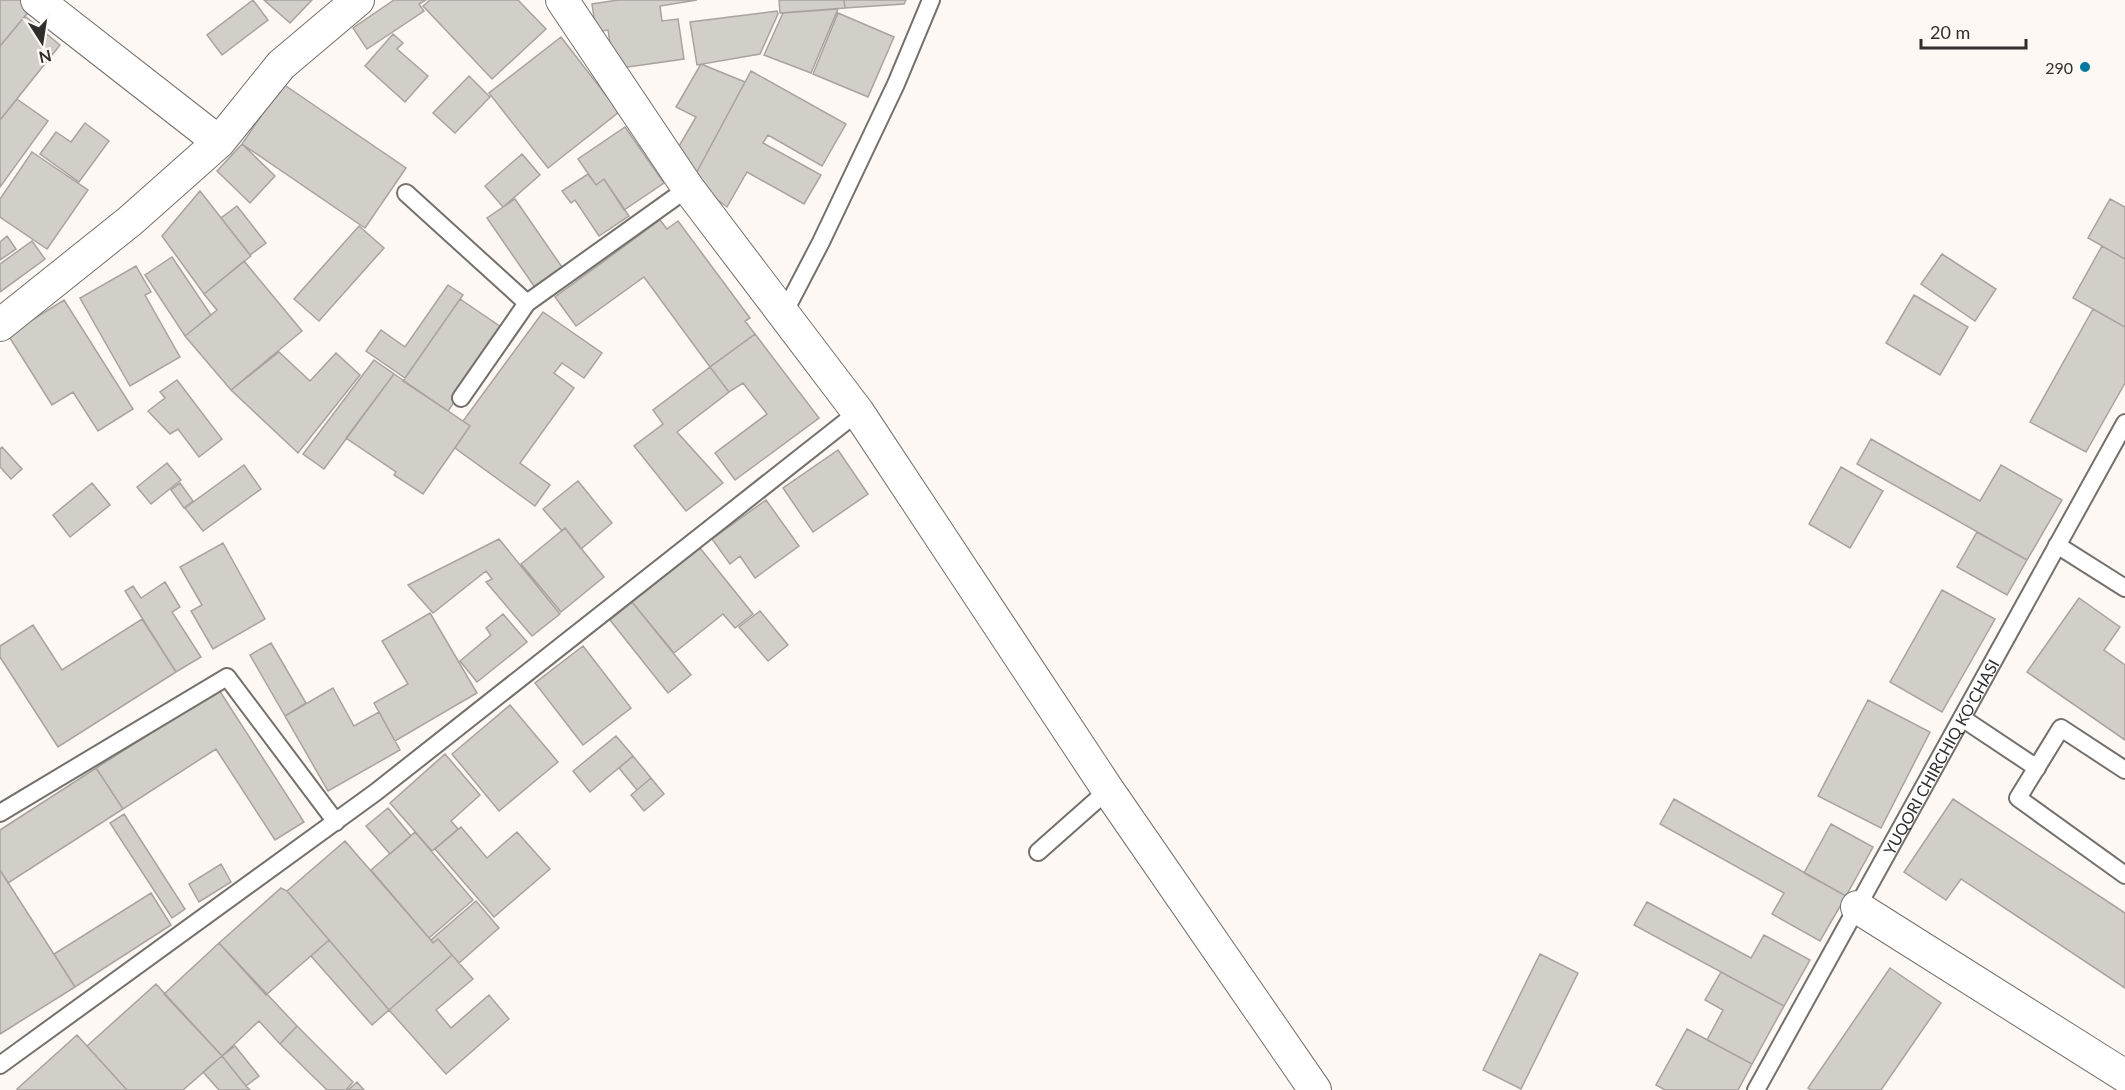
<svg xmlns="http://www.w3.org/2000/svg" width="2125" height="1090" font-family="Lato,sans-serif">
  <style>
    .building { fill: #d2cec8; stroke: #a8a39e; stroke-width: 1.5 }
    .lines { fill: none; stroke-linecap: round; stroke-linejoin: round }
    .service-casing { stroke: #74706c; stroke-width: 20 }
    .minor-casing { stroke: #74706c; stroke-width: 34 }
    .service { stroke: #fff; stroke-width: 16 }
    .minor { stroke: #fff; stroke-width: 32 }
    .poi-dot { fill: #0079a1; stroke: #fdf8f3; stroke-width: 2 }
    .labels { text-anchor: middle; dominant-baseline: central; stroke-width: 4.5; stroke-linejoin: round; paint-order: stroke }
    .poi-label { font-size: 16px; fill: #2f2e2c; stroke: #fdf8f3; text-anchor: end }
    .street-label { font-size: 16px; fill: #2f2e2c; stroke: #fdf8f3 }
  </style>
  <rect width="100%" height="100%" fill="#fdf8f3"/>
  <!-- building -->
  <path class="building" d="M0,0H20L31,9L0,46Z
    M253,0L268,20L222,55L207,35Z
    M264,0H312L290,23Z
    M394,0H426L419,4L424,11L367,49L353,28Z
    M430,0H518L546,29L492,79L423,6Z
    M618,0H697L660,6L662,21L678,19L684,59L614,69L608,30L596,32L592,4Z
    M779,0H844L845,8L780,13Z
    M844,0H906L904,4L845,8Z
    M838,9L811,73L764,55L783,13Z
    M777,11L778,14L760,54L697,65L690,22Z
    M838,13L894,37L868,97L813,74Z
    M25,16L60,45L0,120V46Z
    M393,34L403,43L397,49L428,76L405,102L365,66Z
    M561,37L619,112L548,168L489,93Z
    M701,64L745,82L692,181L675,153L696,117L676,107Z
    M751,71L846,124L822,166L768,135L763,143L821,175L804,204L747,172L727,207L692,181Z
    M469,76L490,97L455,133L433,113Z
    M283,84L406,168L365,228L242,144Z
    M17,99L48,121L0,187V120Z
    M85,123L109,141L79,182L40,154L56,132L71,142Z
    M625,127L664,183L624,210L604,179L596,185L578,159Z
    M242,144L275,176L250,203L217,171Z
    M32,152L88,190L47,249L0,217V199Z
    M522,154L540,175L503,207L485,186Z
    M588,174L596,185L604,179L629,216L599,236L575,200L571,203L562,191Z
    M200,191L251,256L204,294L162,236Z
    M515,199L564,270L536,289L487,218Z
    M2110,199L2125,207V259L2088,238Z
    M237,206L266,243L250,255L221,218Z
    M660,220L667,229L678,221L750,318L745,321L755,334L710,367L644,277L576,326L555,297Z
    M359,226L384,248L319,321L294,299Z
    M7,236L16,249L0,260V242Z
    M32,241L45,259L0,292V264Z
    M2102,246L2125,259V327L2073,298Z
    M1942,254L1996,289L1975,321L1921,284Z
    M172,257L211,315L185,336L145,275Z
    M244,261L302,331L231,390L185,336L217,310L204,294Z
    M136,266L151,292L145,295L180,357L130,386L80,298Z
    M448,285L463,295L405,378L366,351L381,330L405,347Z
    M1914,295L1968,327L1940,375L1886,343Z
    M460,299L504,329L448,411L403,381Z
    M64,300L133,409L98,431L73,392L52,405L8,335Z
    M2093,309L2125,327V383L2086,452L2030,422Z
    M543,312L602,353L584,378L562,363L554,373L574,388L520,463L550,485L535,506L455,448L470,426L463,421Z
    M755,334L819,418L735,480L715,453L767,414L743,383L729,392L710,367Z
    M279,352L310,381L336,353L360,375L298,453L231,390Z
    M374,360L394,374L324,469L303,454Z
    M710,367L729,392L677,432L723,483L686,511L634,446L663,424L653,410Z
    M394,374L470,426L423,494L394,475L396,472L346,438Z
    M177,380L222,439L199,457L178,429L170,434L148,411L165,398L160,392Z
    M1871,439L1980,501L2001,465L2062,500L2027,560L1857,464Z
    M2,447L22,469L11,479L0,467V449Z
    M838,450L868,494L813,532L783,488Z
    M167,463L181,480L151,504L137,487Z
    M244,465L261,489L203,531L185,508Z
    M1841,467L1883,491L1850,548L1809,524Z
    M578,481L612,523L581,549L565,528L562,531L543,509Z
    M92,483L110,505L70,537L53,515Z
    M180,483L193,501L184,508L171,490Z
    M766,500L799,546L755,578L740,556L730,564L712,539Z
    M565,528L604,577L561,612L521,564Z
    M1977,532L2027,560L2007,595L1957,567Z
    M499,539L560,614L532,636L486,582L492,579L486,571L433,613L408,585Z
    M223,543L265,619L213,649L191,611L202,605L180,567Z
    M700,548L753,614L735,628L723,614L674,653L632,602Z
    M165,582L180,607L172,612L201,657L176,672L125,591L133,586L141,598Z
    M1942,590L1995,619L1942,712L1890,682Z
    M2079,598L2120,627L2104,650L2125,665V740L2027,672Z
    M632,602L691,675L668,693L610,620Z
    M760,611L788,645L768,661L739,627Z
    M430,613L477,693L395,741L374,703L408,684L382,641Z
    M503,614L527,642L477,682L460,661L491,635L486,628Z
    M142,619L176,672L58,747L0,657V646L33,625L62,670Z
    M271,643L306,703L285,716L250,655Z
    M583,646L631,708L583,745L535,683Z
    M333,688L354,726L379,712L400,750L328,791L285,716Z
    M219,690L304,822L275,840L216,749L123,809L96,768Z
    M1868,700L1930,732L1881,828L1818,796Z
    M510,705L558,762L499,811L452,754Z
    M616,736L633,756L590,792L573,771Z
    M445,754L480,795L451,821L458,829L432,851L390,803Z
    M633,756L651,778L637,790L619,768Z
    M96,768L123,809L8,883L0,870V830Z
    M651,778L664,794L644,811L631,795Z
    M1674,799L1846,896L1820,941L1772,914L1784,893L1660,824Z
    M1953,799L2125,913V988L1961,879L1946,900L1904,872Z
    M388,808L411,836L390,854L366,826Z
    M124,814L185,909L172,918L110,823Z
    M1831,824L1873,847L1846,896L1804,873Z
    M461,827L487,858L517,832L550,869L494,917L435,849Z
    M415,832L473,900L429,938L371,870Z
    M345,841L429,938L433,943L438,939L452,955L389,1010L287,891Z
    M221,864L231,882L199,902L189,884Z
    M0,870L75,987L0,1034Z
    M281,888L287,891L329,940L266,995L219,943Z
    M151,893L171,925L75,987L54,954Z
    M476,901L499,928L459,963L438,939L433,943L431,940Z
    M1647,902L1751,958L1764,935L1810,960L1784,1006L1634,925Z
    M329,940L389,1010L372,1025L311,956Z
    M219,943L297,1026L280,1044L259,1021L222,1056L164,994Z
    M1540,954L1578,973L1521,1089L1483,1070Z
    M452,955L473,979L436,1010L451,1028L489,995L509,1019L446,1074L389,1010Z
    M1890,968L1941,1003L1881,1090H1811L1808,1088Z
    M1721,972L1784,1006L1752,1064L1707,1040L1723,1010L1705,1000Z
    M156,984L222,1056L183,1090H127L87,1046Z
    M297,1026L353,1082L346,1090H327L280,1044Z
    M1687,1029L1752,1064L1738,1090H1665L1656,1085Z
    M77,1035L127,1090H18L17,1089Z
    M235,1046L259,1076L246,1086L222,1056Z
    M222,1056L246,1086L250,1090H219L203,1072Z
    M357,1082L364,1090H348Z"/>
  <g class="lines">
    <!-- service casing -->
    <g class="service-casing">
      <g id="service">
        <path d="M406,193L527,303"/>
        <path d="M784,313L821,242L896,84L931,0"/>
        <path d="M461,398L527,303L688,188"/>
        <path d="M2057,545L2125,588"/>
        <path d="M1962,718L2037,768"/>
        <path d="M2125,770L2061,728L2018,798L2125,875"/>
        <path d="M0,813L227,677L336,822"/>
        <path d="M1038,852L1108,790"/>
        <path d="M0,1065L376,792L858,412"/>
        <path id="s1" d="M1756,1090L2125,423"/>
      </g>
    </g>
    <!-- minor casing -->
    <g class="minor-casing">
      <path id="minor" d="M37,0L219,142
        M562,0L688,188L858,412L1108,790L1315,1090
        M0,325L130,221L219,142L281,65L358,0
        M1857,907L2125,1076"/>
    </g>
    <!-- service -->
    <use href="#service" class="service"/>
    <!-- minor -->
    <use href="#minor" class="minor"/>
  </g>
  <!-- markers -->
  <circle class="poi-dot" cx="2085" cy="67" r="6"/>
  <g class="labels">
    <!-- poi labels -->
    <g class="poi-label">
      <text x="2073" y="67">290</text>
    </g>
    <!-- street labels -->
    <g class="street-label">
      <text stroke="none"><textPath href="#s1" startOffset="381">YUQORI CHIRCHIQ KO'CHASI</textPath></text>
    </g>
  </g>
  <!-- north arrow -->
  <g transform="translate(42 42) rotate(168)" stroke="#fdf8f3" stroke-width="4.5" paint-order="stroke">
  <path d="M0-4.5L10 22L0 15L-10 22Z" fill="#2f2e2c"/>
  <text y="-9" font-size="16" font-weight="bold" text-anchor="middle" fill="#2f2e2c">N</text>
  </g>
  <!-- scale -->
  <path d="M1921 39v9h105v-9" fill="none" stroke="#2f2e2c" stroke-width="3"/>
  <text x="1930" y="39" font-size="18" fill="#2f2e2c" stroke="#fdf8f3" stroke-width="4.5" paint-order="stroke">20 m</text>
</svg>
